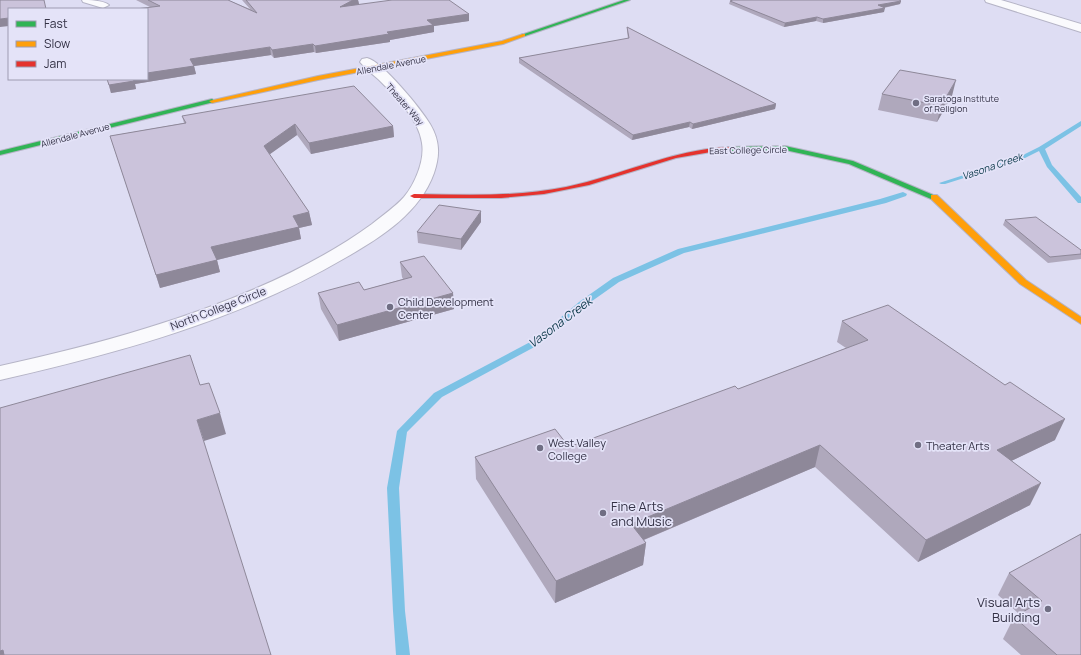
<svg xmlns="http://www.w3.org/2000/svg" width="1081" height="655" font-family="Manrope,sans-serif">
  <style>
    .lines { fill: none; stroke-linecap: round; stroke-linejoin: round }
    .stream { fill: #7cc2e5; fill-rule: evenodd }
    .street-casing { stroke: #b5b4c6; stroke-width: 2 }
    .fast-casing { stroke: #b5b4c6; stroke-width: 2 }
    .slow-casing { stroke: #b5b4c6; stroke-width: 2 }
    .jam-casing { stroke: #b5b4c6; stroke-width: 2 }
    .street { fill: #fafafd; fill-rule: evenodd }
    .fast { fill: #30b455; fill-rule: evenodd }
    .slow { fill: #ff9f0a; fill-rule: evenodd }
    .jam { fill: #e5322d; fill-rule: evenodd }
    .wall { fill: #afa8bc }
    .shaded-wall { fill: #8e8899 }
    .building { fill: #cbc3db; stroke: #8e8899 }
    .poi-dot { fill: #706e83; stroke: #e4e3f8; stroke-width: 1.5 }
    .labels { text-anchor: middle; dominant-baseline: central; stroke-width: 3.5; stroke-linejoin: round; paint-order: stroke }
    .far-street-label { font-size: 9px; fill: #343246; stroke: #e4e3f8 }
    .far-poi-label { font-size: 9px; fill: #343246; stroke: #e4e3f8; text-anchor: start }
    .far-water-label { font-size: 10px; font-style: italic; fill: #0c394a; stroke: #e4e3f8 }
    .poi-label { font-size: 11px; fill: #343246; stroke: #e4e3f8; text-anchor: start }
    .street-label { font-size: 11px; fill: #343246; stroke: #e4e3f8 }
    .water-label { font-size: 12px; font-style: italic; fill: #0c394a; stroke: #e4e3f8 }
    .near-poi-label { font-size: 13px; fill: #343246; stroke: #e4e3f8; text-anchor: start }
  </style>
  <rect width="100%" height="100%" fill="#deddf3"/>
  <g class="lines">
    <!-- stream -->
    <path class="stream" d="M1081,121V126L1045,149L1052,165L1081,197V203H1078L1047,167L1039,151L1021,160L945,184H941L939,183L1017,158L1039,147Z
      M903,192L907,194L906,196L886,203L684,253L619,282L585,306L540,344L442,397L407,432L399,488L405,611L410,655H396L393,611L387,488L397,431L434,393L534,340L579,302L613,278L678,249L880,199Z"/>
    <!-- street casing -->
    <g class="street-casing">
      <path id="street" d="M82,0C90,0 102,0 109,5L103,8L83,2Z
        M985,0H1001L1081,24V32L986,2Z
        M367,58C383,62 421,109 430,124C440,141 440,155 434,173C420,213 380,238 345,258C239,320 119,353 0,380V366C50,355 99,343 147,328C225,304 306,272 372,224C383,215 395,207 404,197C415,184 425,160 422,143C419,119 394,95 378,79C372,74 365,68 360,62L362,59Z"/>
    </g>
    <!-- fast casing -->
    <g class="fast-casing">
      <path id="fast" d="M624,0H630L525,36L521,35Z
        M212,99L215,101L214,102L0,155V151Z
        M785,146L853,161L938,197L937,199H931L849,164L785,150L729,151L726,149L729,147Z"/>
    </g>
    <!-- slow casing -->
    <g class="slow-casing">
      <path id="slow" d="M523,34H525V36L503,44L318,80L212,103L209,101L318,76L502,41Z
        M931,195H937L1026,280L1081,317V324L1020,284L931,199Z"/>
    </g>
    <!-- jam casing -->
    <g class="jam-casing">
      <path id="jam" d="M729,147L731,148V150L711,152L676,158L589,185L544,194L501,198H414L410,196L414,194C465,195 516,197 566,187C623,175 670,150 729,147Z"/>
    </g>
    <!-- street -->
    <use href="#street" class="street"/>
    <!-- fast -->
    <use href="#fast" class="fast"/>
    <!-- slow -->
    <use href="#slow" class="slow"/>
    <!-- jam -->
    <use href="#jam" class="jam"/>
  </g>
  <!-- wall -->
  <path class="wall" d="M136,0H228L250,9L242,0H358L359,4L358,5L469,14V21L434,26V32L390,40V42L316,53L314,52L274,58L271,55L194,66L196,74L135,84L136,89L111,93L107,79L150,7Z
    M730,1H901L900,4L884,8V12L823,23L816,21L784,27L729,4Z
    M627,27L776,104L775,109L692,129L689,127L632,140L519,63V58L628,39L627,31Z
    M882,94L952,96L937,122L878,110Z
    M182,116L393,126L394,137L311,154L297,135L269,154L309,212L312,225L299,228L301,239L217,260L220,272L160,288L110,136L184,123Z
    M1005,220L1081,250V259L1048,263L1003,225Z
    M481,222L461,250L418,243L417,232Z
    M400,262L453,293L454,309L339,341L321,309L318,293L364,290L403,279L402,277Z
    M842,321L1055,440L1011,461L1030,505L918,562L815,467L644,540L646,543L643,565L555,603L476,479L475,457L569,447L738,389L846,348L837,342Z
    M1081,534V655H1021L1003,639L1014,617L1019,614L998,595L1009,573Z"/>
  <!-- shaded-wall -->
  <path class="shaded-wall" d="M353,0H358L359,4L341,14L340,7Z
    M901,1L900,4L877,9L878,5Z
    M885,8L884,12L823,23V19Z
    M469,14V21L434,26V32L390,40V42L316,53L315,46L387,32L427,20Z
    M817,17L816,21L784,27L785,23Z
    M9,18V26L0,27V19Z
    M313,44L314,52L274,58L272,50Z
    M270,47L271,55L194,66L196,74L135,84L136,89L111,93L109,85L133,79H147V73L190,59Z
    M956,80L952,96L937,122L941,106Z
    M776,104L775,109L692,129L693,124Z
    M690,122L689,127L632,140L633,135Z
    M295,124L297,135L266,157L264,146Z
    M393,126L394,137L311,154L309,143Z
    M481,211V222L461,250V239Z
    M309,212L312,225L299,228L301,239L217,260L220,272L160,288L156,275L211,247L293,216Z
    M453,293L454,309L339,341L337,325Z
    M220,413L226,434L204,441L197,420Z
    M1065,419L1055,440L988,472L997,450Z
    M820,445L815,467L629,546L631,524Z
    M1041,483L1030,505L918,562L926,540Z
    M646,543L643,565L555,603L556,581Z
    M3,650L7,655H0V651Z"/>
  <!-- building -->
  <path class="building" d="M0,0H44L46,9H9V18L0,19Z
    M148,0H228L257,13L246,0H353L340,7L392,0H449L469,14L427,20L433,25L387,32L389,34L315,46L313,44L272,50L270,47L190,59L194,66L147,73V9H136L160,6Z
    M733,0H899L901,1L878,5L885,8L823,19L817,17L785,23L730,1Z
    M627,27L776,104L693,124L690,122L633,135L519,58L629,38Z
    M900,70L956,80L941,106L882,94Z
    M107,79H133L134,81L109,85Z
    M354,86L393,126L309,143L295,124L264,146L309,212L293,216L299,227L211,247L217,260L156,275L110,136L186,123L182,116Z
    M439,205L481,211L461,239L417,232Z
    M1036,217L1081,250V254L1050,257L1005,220Z
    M424,256L453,293L337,325L318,293L359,282L364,290L412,277L400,262Z
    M888,305L1005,385L1010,382L1065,419L997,450L1041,483L926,540L820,445L631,524L646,543L556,581L475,457L555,429L569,447L735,386L738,389L868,340L842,321Z
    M190,355L200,385L209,383L220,413L197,420L271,655H4L3,650L0,651V408Z
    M1081,534V655H1057L1014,617L1042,601L1009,573Z"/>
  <!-- markers -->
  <g class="poi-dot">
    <circle cx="916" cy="103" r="4"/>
    <circle cx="390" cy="307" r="4"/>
    <circle cx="918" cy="445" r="4"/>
    <circle cx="540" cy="448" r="4"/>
    <circle cx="603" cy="513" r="4"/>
    <circle cx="1048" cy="609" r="4"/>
  </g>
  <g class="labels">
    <!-- far-street labels -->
    <g class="far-street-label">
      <text transform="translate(391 65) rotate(-11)">Allendale Avenue</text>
      <text transform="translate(405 104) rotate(49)">Theater Way</text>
      <text transform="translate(75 135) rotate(-15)">Allendale Avenue</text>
      <text transform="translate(748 150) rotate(-1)">East College Circle</text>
    </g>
    <!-- far-poi labels -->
    <g class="far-poi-label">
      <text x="924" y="98">Saratoga Institute<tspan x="924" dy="10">of Religion</tspan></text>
    </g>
    <!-- far-water labels -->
    <g class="far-water-label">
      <text transform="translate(992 166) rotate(-19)">Vasona Creek</text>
    </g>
    <!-- poi labels -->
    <g class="poi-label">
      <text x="398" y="301">Child Development<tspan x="398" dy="13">Center</tspan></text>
      <text x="548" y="442">West Valley<tspan x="548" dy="13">College</tspan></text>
      <text x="926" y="445">Theater Arts</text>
    </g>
    <!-- street labels -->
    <g class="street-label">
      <text transform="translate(218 308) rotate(-21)">North College Circle</text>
    </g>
    <!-- water labels -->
    <g class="water-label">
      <text transform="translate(560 322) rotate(-37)">Vasona Creek</text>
    </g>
    <!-- near-poi labels -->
    <g class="near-poi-label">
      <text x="611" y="506">Fine Arts<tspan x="611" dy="15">and Music</tspan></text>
      <text x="1040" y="602" text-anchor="end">Visual Arts<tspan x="1040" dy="15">Building</tspan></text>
    </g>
  </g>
  <!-- legend -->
  <rect x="8" y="8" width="140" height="72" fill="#e4e3f8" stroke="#9e9cb1"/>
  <rect x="16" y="21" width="20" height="6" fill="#30b455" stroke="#9e9cb1"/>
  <text x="44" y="28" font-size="12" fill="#343246">Fast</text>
  <rect x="16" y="41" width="20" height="6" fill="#ff9f0a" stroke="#9e9cb1"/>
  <text x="44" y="48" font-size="12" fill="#343246">Slow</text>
  <rect x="16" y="61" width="20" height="6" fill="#e5322d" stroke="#9e9cb1"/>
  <text x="44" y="68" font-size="12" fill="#343246">Jam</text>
</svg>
